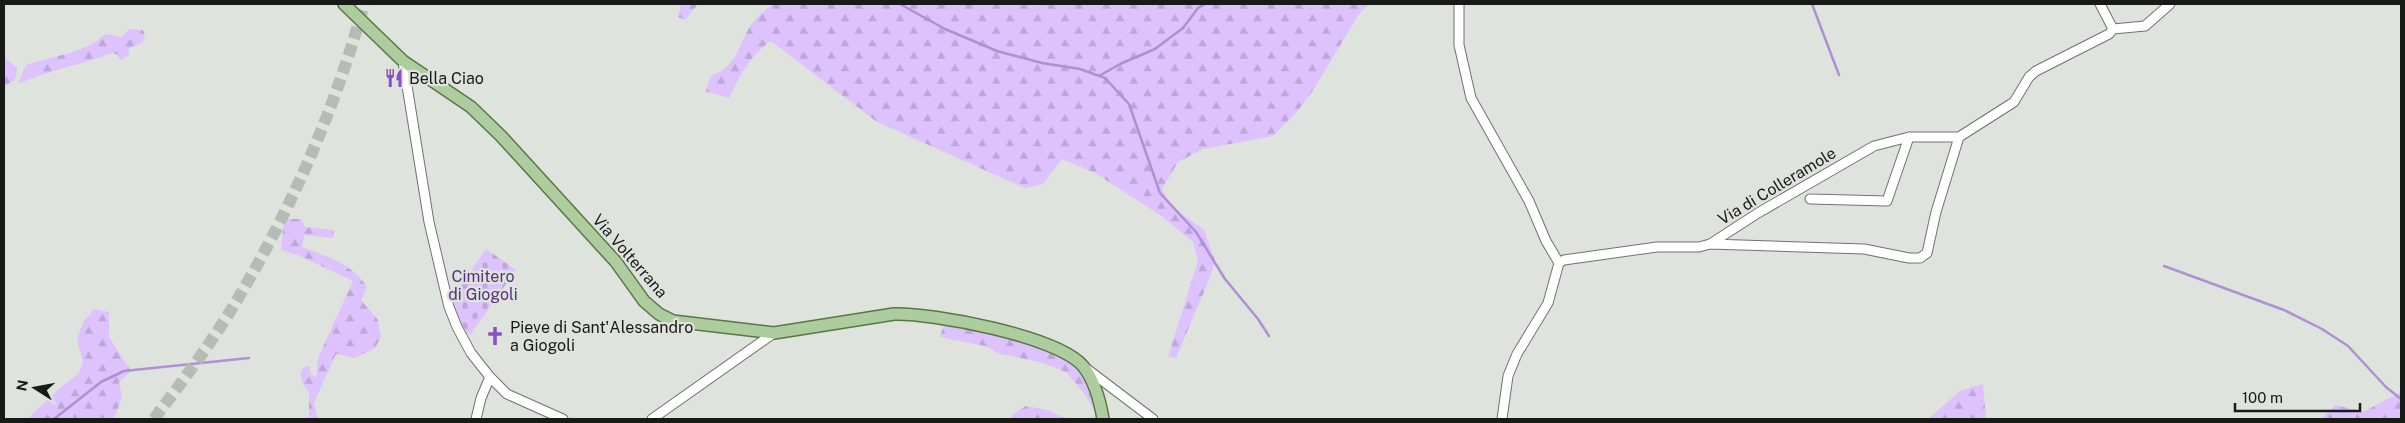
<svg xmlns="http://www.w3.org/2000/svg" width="2405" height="423" font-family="'Public Sans',sans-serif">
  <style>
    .forest { fill: url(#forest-firs) }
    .cemetery { fill: url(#cemetery-stones) }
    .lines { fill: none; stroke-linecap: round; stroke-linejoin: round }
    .stream { stroke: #af90d2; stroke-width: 2.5 }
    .highway-tunnel { stroke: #b7bbb6; stroke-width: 12; stroke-dasharray: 12 6; stroke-linecap: butt }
    .minor-casing { stroke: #6f736e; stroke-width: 11 }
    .major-casing { stroke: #567846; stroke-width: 14 }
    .minor { stroke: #fff; stroke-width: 9 }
    .major { stroke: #aecd9e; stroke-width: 11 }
    .labels { text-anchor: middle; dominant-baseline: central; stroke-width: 4.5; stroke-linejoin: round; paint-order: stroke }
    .poi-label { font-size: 16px; fill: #181a18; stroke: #dfe3dd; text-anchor: start }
    .street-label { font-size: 16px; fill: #181a18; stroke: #dfe3dd }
    .park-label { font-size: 16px; fill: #5a3080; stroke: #dfe3dd }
  </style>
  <defs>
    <pattern id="forest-firs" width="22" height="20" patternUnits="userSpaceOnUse" patternTransform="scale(1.25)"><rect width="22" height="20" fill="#ddc2fd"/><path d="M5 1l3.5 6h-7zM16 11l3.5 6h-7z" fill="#bda6d8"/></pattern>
    <pattern id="cemetery-stones" width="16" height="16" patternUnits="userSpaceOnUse" patternTransform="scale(1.25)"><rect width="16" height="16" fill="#ddc2fd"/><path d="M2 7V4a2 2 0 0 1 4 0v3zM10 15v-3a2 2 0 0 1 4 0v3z" fill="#bda6d8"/></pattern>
  </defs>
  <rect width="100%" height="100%" fill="#dfe3dd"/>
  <!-- forest -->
  <path class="forest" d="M681,4H698L685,20L678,17Z
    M773,4H1369L1359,14L1314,89L1297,112L1273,136L1203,149L1178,162L1162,189L1171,206L1204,230L1215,260L1211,275L1176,358L1168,357L1198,261L1193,242L1160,215L1095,173L1062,159L1043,184L1025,188L877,122L771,41C750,55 740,76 729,98L705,91L711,76C742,64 737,41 755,20C760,14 767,9 773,4Z
    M129,29L143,30L145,36L143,42L128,49L130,54L121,60L118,55L112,53C81,65 48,70 18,84L26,65C52,56 84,54 105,34L122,37Z
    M4,57L17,68L15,80L4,86Z
    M284,219H301L305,227L334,230L333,238L304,235L302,247C326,256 353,264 367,287L361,300L378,320L381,337L375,348L355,358L336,354L314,403L318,419H309V392L303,384L300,373L304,367L310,366V372L316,378L318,358L353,281L298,255L281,250Z
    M94,309L109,312V337L131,371L119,382L122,397L114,419H27L60,388L78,374L83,363L77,338L84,321Z
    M946,318L1008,332L1083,366L1100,419L1083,392L1066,372L1040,362L1000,354L985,346L940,337Z
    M1983,384L1986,419H1928L1960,391Z
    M2401,392V419H2321L2335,405L2363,412Z
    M1026,406L1048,410L1067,419H1011L1013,414Z"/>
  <!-- cemetery -->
  <path class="cemetery" d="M486,249L516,270L470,335L466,332L453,306L457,300L453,297Z"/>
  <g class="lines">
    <!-- stream -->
    <path class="stream" d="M900,4L945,29L997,51L1042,63L1080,69L1105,78L1129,104L1160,193L1196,232L1225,279L1258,319L1269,336
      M1812,4L1839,75
      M1099,76L1120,64L1155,49L1183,28L1198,8L1205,4
      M2164,266L2284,310L2322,329L2348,346L2386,387L2401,399
      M54,419L101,382L124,371L249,358"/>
    <!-- highway-tunnel -->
    <path class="highway-tunnel" d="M154,419C184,379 215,338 240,295C294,203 336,106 364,4"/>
    <!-- minor casing -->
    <g class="minor-casing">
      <path id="minor" d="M1459,4V45L1471,98L1529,201L1546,241L1559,263
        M2113,29L2145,26L2170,4
        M403,61L429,222L449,307L457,327L471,353L490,377L507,394L563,419
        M1810,199L1887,201L1909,137
        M1710,244L1864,249L1909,258H1920L1927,253L1936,212L1959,137
        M1087,369L1153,419
        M476,419L481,398L490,377
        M652,419L774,333
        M1502,419L1508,376L1517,354L1548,303L1559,263L1564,260L1657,247H1699L1710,244L1758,213L1874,146L1909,137H1959L2014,102L2029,77L2036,71L2109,34L2113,29L2100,4"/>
    </g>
    <!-- major casing -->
    <g class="major-casing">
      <path id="major" d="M344,4L403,61L471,107L501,136L616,262L644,301L659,314L673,321L774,333L894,314C933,313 1057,336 1083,366C1095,381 1100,401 1103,419"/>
    </g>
    <!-- minor -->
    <use href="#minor" class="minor"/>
    <!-- major -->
    <use href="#major" class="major"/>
  </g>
  <!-- icons -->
  <defs>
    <g id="restaurant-bare" transform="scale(1.5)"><path d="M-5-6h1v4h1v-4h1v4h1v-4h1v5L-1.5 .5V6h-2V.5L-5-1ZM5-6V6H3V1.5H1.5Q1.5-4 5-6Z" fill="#8d4fc5" stroke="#dfe3dd" stroke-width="2.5" paint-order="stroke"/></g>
    <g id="church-bare" transform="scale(1.5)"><path d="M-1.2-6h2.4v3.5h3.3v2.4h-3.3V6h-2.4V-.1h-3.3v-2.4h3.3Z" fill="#8d4fc5" stroke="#dfe3dd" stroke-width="2.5" paint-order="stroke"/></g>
  </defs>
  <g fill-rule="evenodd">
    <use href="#restaurant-bare" x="394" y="78"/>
    <use href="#church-bare" x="495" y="336"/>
  </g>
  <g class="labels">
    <!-- poi labels -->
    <g class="poi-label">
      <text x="409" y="78">Bella Ciao</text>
      <text x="510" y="327">Pieve di Sant'Alessandro<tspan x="510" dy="18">a Giogoli</tspan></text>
    </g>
    <!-- street labels -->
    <g class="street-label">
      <text transform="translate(1777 186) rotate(-31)">Via di Colleramole</text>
      <text transform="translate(630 256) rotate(49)">Via Volterrana</text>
    </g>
    <!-- park labels -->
    <g class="park-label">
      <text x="483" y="276">Cimitero<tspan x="483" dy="18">di Giogoli</tspan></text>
    </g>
  </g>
  <!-- border -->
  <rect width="2405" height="423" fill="none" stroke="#181a18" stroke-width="10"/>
  <!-- north arrow -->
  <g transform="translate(35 388) rotate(281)" stroke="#dfe3dd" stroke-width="4" paint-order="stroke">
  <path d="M0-4L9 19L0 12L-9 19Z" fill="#181a18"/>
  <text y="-8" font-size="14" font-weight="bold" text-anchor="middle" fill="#181a18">N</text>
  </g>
  <!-- scale -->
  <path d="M2235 403v8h125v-8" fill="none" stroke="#181a18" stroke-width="2.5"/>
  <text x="2242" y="403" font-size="15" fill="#181a18" stroke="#dfe3dd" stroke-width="4" paint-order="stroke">100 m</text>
</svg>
